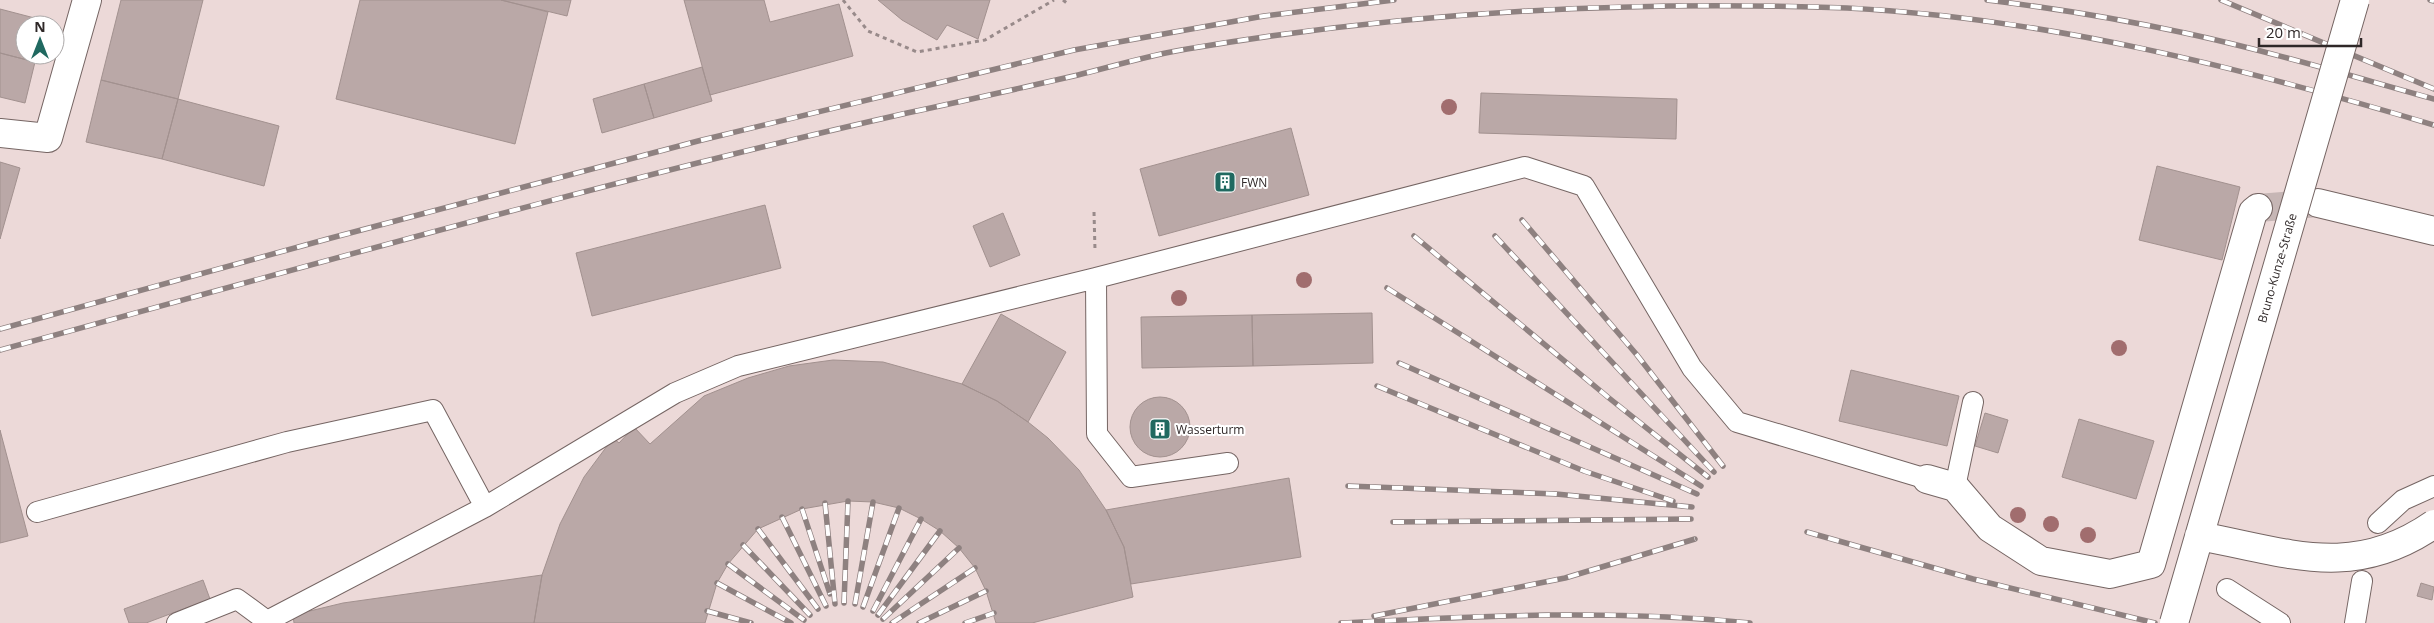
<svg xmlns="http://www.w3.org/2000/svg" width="2434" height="623" font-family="'Open Sans',sans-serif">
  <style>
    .building { fill: #baa8a7; stroke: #a2918f }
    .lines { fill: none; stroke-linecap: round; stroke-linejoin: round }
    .minor-tunnel { stroke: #c6b6b5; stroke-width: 28; stroke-dasharray: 28 14; stroke-linecap: butt }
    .service-casing { stroke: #756563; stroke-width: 22 }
    .minor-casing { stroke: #756563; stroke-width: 30 }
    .path { stroke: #988a8a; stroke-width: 3; stroke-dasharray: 4 4; stroke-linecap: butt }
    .service { stroke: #fff; stroke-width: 20 }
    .minor { stroke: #fff; stroke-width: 28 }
    .rail-casing { stroke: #8e8180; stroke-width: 5.5 }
    .rail { stroke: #fff; stroke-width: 4; stroke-dasharray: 11; stroke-linecap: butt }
    .minor-bridge-casing { stroke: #756563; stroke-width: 30; stroke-linecap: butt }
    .minor-bridge { stroke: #fff; stroke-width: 28 }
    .tree { fill: #a16d6e }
    .labels { text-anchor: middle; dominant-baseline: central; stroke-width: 4; stroke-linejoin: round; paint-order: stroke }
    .poi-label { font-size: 12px; fill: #2f2828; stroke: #fff; text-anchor: start }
    .street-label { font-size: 12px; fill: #2f2828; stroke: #fff }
  </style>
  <rect width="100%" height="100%" fill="#ecd9d8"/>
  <!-- building -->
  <path class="building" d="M121,0H203L178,99L101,80Z
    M360,0H501L548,12L515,144L336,99Z
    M501,0H571L567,16Z
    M684,0H764L770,22L839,4L853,56L710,95Z
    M878,0H990L978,39L947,25L937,40L902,20Z
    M0,9L46,21L45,25H25V55H37L35,62L0,53Z
    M0,53L35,62L25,103L0,97Z
    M702,67L712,101L654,118L644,84Z
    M101,80L178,99L162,159L86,142Z
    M644,84L654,118L602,133L593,99Z
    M1481,93L1677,99L1676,139L1479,133Z
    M178,99L279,126L264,186L162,159Z
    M1291,128L1309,195L1159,236L1140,169Z
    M0,162L20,168L0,239Z
    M2157,166L2240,187L2222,260L2139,240Z
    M765,205L781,268L592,316L576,253Z
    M1003,213L1020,255L990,267L973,226Z
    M1372,313L1373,363L1253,366L1252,315Z
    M1001,314L1066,352L1028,422L997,401L962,384Z
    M1252,315L1253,366L1142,368L1141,317Z
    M833,360L883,362L962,384L997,401L1028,422L1048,438L1079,470L1106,510L1124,547L1133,597L1032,623H996L986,591L975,568L959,548L940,531L921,519L899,508L873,502L848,501L802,509L758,529L728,564L717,583L705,623H534L542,575L560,524L584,477L613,438L619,443L634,427L650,444L704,396L748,378L789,366Z
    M1851,370L1959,396L1947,446L1839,421Z
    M1130 427a30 30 0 1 1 60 0a30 30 0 1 1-60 0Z
    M1985,413L2008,420L1998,453L1975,446Z
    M2079,419L2154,441L2136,499L2062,477Z
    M0,430L28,536L0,543Z
    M1289,478L1301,557L1131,584L1124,547L1106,510Z
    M542,575L534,623H294L293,615L343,603Z
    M203,580L210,599L146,623H129L124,609Z
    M2421,583L2434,587L2432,600L2417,596Z"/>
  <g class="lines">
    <!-- minor-tunnel -->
    <path class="minor-tunnel" d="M2258,208L2318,203"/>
    <!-- service casing -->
    <g class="service-casing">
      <path id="service" d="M1228,463L1131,477L1097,434L1096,278L1525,167L1584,186L1692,368L1737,422L1927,479
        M1955,487L1973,402
        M37,512L287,442L433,410L485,507
        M2378,523L2403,500L2434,486
        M2227,589L2280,623
        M177,623L237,599L267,621L485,507L675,393L738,366L1096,278
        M2355,623L2362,581"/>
    </g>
    <!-- minor casing -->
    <g class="minor-casing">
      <path id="minor" d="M0,133L48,138L87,0
        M2318,203L2434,231
        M1927,479L1955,487L1990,528L2041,561L2110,574L2151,564L2253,212L2258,208"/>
    </g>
    <!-- path -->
    <path class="path" d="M843,0L868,31L917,52L985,40L1054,0
      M1063,0L1068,4
      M1094,212L1095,250"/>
    <!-- service -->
    <use href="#service" class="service"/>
    <!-- minor -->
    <use href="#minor" class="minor"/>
    <!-- rail casing -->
    <g class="rail-casing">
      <path id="rail" d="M1987,0C2053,8 2120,19 2185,33C2269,51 2351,76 2434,99
        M2221,0L2434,89
        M2430,0L2434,1
        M1522,220L1637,355L1723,466
        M1414,236L1609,398L1708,477
        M1495,236L1714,472
        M1387,288L1701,486
        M0,329L331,238L698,141L1074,50L1264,16L1394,0
        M0,350C302,268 602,182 907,113C964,101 1021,88 1078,75C1114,66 1150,55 1187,49C1405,12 1626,0 1847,8C2048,18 2242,68 2434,125
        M1399,363L1697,494
        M1377,386L1584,471L1673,501
        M1348,486L1556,494L1692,507
        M825,503L835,604
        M802,509L830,594
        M782,517L826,606
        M1393,522L1691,519
        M758,529L818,609
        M1807,532L1973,579L2155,623
        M743,545L810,615
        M728,564L804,620
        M717,583L791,623
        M844,603L848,501
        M855,604L873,502
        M863,607L899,508
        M707,611L751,623
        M873,611L921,519
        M878,615L940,531
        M1374,616L1565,578L1695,539
        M883,619L959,548
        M892,623L975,568
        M919,623L986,591
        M965,623L994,613
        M1341,623C1478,616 1613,609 1750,623"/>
    </g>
    <!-- rail -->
    <use href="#rail" class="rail"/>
    <!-- minor-bridge casing -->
    <g class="minor-bridge-casing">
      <path id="minor-bridge" d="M2199,536C2287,552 2352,581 2434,524
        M2174,623L2355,0"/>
    </g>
    <!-- minor-bridge -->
    <use href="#minor-bridge" class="minor-bridge"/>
  </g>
  <!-- trees -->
  <g class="tree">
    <circle cx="1449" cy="107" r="8"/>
    <circle cx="1304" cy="280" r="8"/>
    <circle cx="1179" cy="298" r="8"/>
    <circle cx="2119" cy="348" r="8"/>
    <circle cx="2018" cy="515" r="8"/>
    <circle cx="2051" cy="524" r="8"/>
    <circle cx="2088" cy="535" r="8"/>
  </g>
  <!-- icons -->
  <defs>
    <g id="building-square" transform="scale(1.125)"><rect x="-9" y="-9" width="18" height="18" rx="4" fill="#206960" stroke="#fff"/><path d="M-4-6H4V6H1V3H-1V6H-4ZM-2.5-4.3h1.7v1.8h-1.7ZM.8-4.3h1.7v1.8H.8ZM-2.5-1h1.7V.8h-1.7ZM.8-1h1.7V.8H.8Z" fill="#fff"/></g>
  </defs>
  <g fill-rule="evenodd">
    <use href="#building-square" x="1225" y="182"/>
    <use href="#building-square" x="1160" y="429"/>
  </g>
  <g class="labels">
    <!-- poi labels -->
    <g class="poi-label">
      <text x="1241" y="182">FWN</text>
      <text x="1176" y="429">Wasserturm</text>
    </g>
    <!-- street labels -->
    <g class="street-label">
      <text transform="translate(2277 268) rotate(-74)">Bruno-Kunze-Straße</text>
    </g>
  </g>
  <!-- north arrow -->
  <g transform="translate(40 40)"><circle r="24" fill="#ffffff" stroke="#aca9a9"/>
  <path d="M0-4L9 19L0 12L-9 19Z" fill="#206960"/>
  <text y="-8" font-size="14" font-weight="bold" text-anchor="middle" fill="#2f2828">N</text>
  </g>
  <!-- scale -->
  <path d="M2259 38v8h102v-8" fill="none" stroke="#2f2828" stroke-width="2.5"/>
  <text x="2266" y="38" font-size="15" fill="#2f2828" stroke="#ffffff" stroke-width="4" paint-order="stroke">20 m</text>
</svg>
